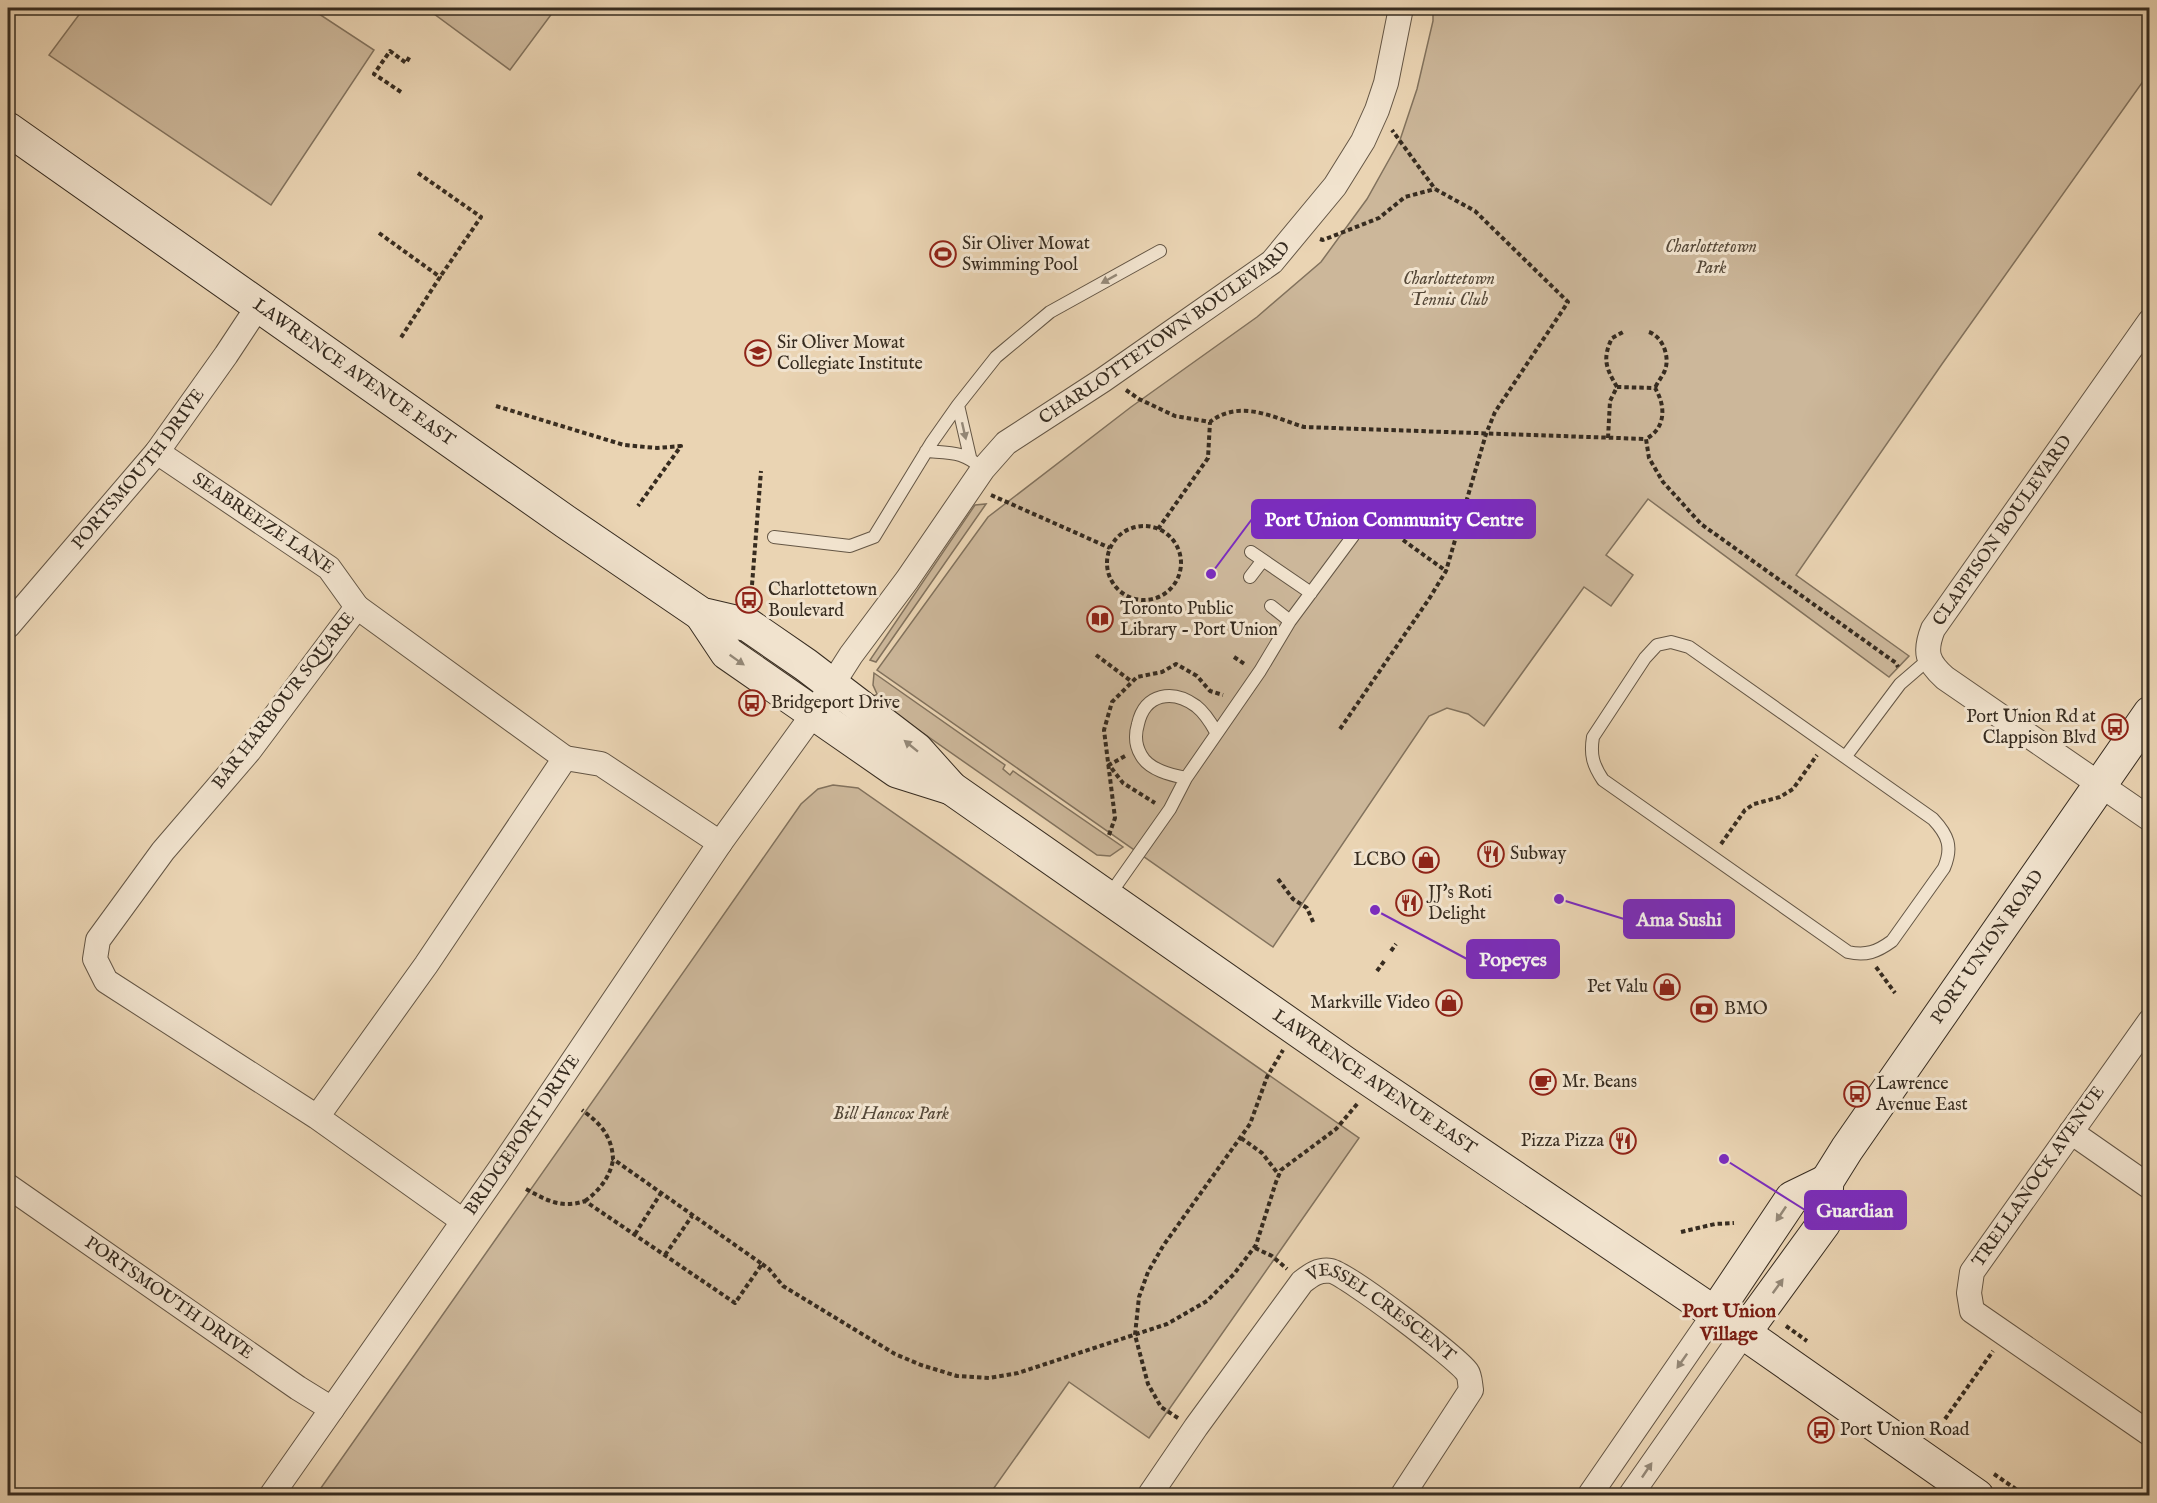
<svg xmlns="http://www.w3.org/2000/svg" width="2157" height="1503" font-family="'IM FELL English',serif">
  <style>
    .green { fill: #ccb79a; stroke: #82725d; stroke-width: 1.5 }
    .lines { fill: none; stroke-linecap: round; stroke-linejoin: round }
    .lane-casing { stroke: #645645; stroke-width: 14 }
    .street-casing { stroke: #645645; stroke-width: 26 }
    .secondary-casing { stroke: #372c20; stroke-width: 35 }
    .path { stroke: #372c20; stroke-width: 4; stroke-dasharray: 4.5 3; stroke-linecap: butt }
    .lane { stroke: #f1e3ce; stroke-width: 12 }
    .street { stroke: #f1e3ce; stroke-width: 24 }
    .secondary { stroke: #f1e3ce; stroke-width: 33 }
    .oneway { fill: #948877 }
    .labels { text-anchor: middle; dominant-baseline: central; stroke-width: 6; stroke-linejoin: round; paint-order: stroke }
    .poi-label { font-size: 18px; fill: #372c20; stroke: #f1e3ce; text-anchor: start }
    .park-label { font-size: 18px; font-style: italic; fill: #554838; stroke: #f1e3ce }
    .street-label { font-size: 18px; fill: #372c20; stroke: #f1e3ce }
    .neighbourhood-label { font-size: 20px; font-weight: bold; fill: #7a1f14; stroke: #f1e3ce }
    .leader { fill: none; stroke: #7b2cbf; stroke-width: 2 }
    .callout-dot { fill: #7b2cbf; stroke: #f1e3ce; stroke-width: 2 }
    .callout { fill: #7b2cbf; stroke: #7b2cbf; stroke-width: 2 }
    .callout-label { font-size: 20px; text-anchor: middle; font-weight: bold; fill: #fff }
  </style>
  <rect width="100%" height="100%" fill="#ead4b3"/>
  <filter id="stains"><feTurbulence type="fractalNoise" baseFrequency=".00333" numOctaves="4"/><feColorMatrix values="0 0 0 0 .2 0 0 0 0 .09 0 0 0 0 .02 0 0 0 .5 -.17"/></filter>
  <radialGradient id="worn" r=".72"><stop offset=".6" stop-color="#630" stop-opacity="0"/><stop offset="1" stop-color="#630" stop-opacity=".3"/></radialGradient>
  <!-- green -->
  <path class="green" d="M84,8H310L374,50L271,205L49,55Z
    M426,8H556L510,70Z
    M1433,8H2149V73L1942,364L1796,575L1909,656L1889,677L1648,499L1606,555L1633,575L1611,606L1584,587L1484,726L1468,714L1447,708L1429,716L1273,947L877,670L988,517L1131,407L1257,317L1321,262L1367,199L1400,140L1417,89L1433,21Z
    M986,504L876,662L870,660L975,505Z
    M874,673L1005,765L1003,769L1010,775L1013,771L1123,847L1110,856L1097,855L880,703L874,696L877,694L873,685Z
    M833,785L858,788L1359,1138L1149,1438L1069,1382L989,1495H316C477,1265 640,1035 801,804L818,789Z"/>
  <g class="lines">
    <!-- lane casing -->
    <g class="lane-casing">
      <path id="lane" d="M958,405L970,457
        M926,451C952,453 963,451 983,469
        M774,537L850,546L874,537L932,442L958,405L996,357L1050,312L1160,251
        M1251,552L1311,593
        M1250,577L1263,560
        M1271,606L1290,621
        M1671,642L1689,647L1933,819C1948,835 1953,847 1944,868L1892,941C1877,952 1866,956 1848,952L1603,780C1593,765 1590,755 1593,737L1645,658L1657,645Z
        M1846,756L1900,684L1929,659
        M1186,778C1171,775 1149,770 1141,755C1135,745 1135,734 1138,724C1145,693 1173,689 1196,706C1205,713 1211,723 1216,732
        M1108,897L1170,809L1186,778L1260,671L1290,621L1353,536"/>
    </g>
    <!-- street casing -->
    <g class="street-casing">
      <g id="street">
        <path d="M2150,321L1933,629C1924,652 1927,662 1945,678L2150,819"/>
        <path id="s1" d="M157,452L329,568L357,607"/>
        <path id="s2" d="M8,626L157,452L226,355L259,305"/>
        <path d="M565,758L601,764L720,843"/>
        <path d="M2150,1021L1972,1272L1969,1293L1972,1311L2150,1434"/>
        <path d="M317,1117L426,965L565,758L357,607L249,751L163,851L98,940L95,959L106,981L317,1117L463,1221"/>
        <path d="M2071,1132L2150,1187"/>
        <path id="s3" d="M8,1186L298,1388L332,1409"/>
        <path id="s4" d="M271,1496L500,1169L720,843L814,713L851,655L907,580L983,469L1006,443L1103,380L1272,262L1335,186L1363,141L1377,110L1386,83L1401,8"/>
        <path id="s5" d="M1149,1496L1196,1427L1302,1282C1311,1275 1319,1269 1331,1271C1347,1274 1456,1357 1467,1372C1470,1376 1470,1384 1471,1390L1402,1496"/>
        <path d="M1589,1496L1715,1313"/>
        <path d="M1630,1496L1744,1333"/>
      </g>
    </g>
    <!-- secondary casing -->
    <g class="secondary-casing">
      <g id="secondary">
        <path id="s6" d="M8,129L566,522L701,614L748,625L806,665L916,749L951,788L1345,1063L1744,1333L1977,1496"/>
        <path d="M701,614L727,653L897,771L951,788"/>
        <path d="M1715,1313L1792,1198L1827,1181"/>
        <path id="s7" d="M1744,1333L1824,1223L1827,1181L1847,1149L2150,713"/>
      </g>
    </g>
    <!-- path -->
    <path class="path" d="M401,92L374,74L390,51L406,63L410,56
      M418,173L481,217L440,277
      M379,233L440,277L400,339
      M1320,239L1323,240L1379,218L1405,197L1435,189
      M1649,332C1663,337 1670,357 1665,370C1663,376 1658,381 1655,388
      M1617,387C1606,368 1602,359 1612,338L1623,332
      M1126,390L1139,399L1175,416L1210,422C1239,399 1273,417 1304,427L1646,439L1649,458L1663,482L1701,524L1896,663L1898,667
      M496,406L624,445L657,448L681,446L638,506
      M1608,438L1610,401L1617,387L1655,388C1666,406 1666,428 1646,439
      M991,495L1110,548
      M1107 563a37 37 0 1 1 74 0a37 37 0 1 1-74 0Z
      M1158,529L1208,458L1210,422
      M1403,540L1446,571
      M752,585L761,471
      M1096,655L1131,681
      M1234,657L1246,665
      M1340,729L1429,599L1446,571L1486,434L1495,412L1568,302L1475,211L1435,189L1392,130
      M1125,756L1109,765L1123,783L1155,803
      M1109,835L1115,818L1104,730L1112,702L1137,677L1162,672L1176,664L1197,676L1210,691L1223,695
      M1721,844L1745,810L1754,804L1780,797L1793,789L1817,755
      M1278,879L1293,899L1307,908L1314,924
      M1391,951L1396,944
      M1876,967L1895,993
      M1377,971L1385,960
      M1241,1138L1262,1153L1279,1175
      M526,1189C546,1200 561,1209 585,1201L735,1303L762,1264L613,1159C612,1136 600,1123 582,1110
      M585,1201C599,1191 610,1177 613,1160
      M1681,1232L1715,1224L1734,1223
      M635,1234L661,1193
      M1255,1248L1272,1256L1287,1269
      M665,1255L692,1216
      M762,1264L769,1269L783,1286L895,1354L921,1365L957,1376L989,1378L1018,1373L1167,1324L1207,1301L1234,1274L1256,1245L1276,1182L1281,1170L1336,1129L1358,1103
      M1786,1326L1807,1341
      M1178,1418L1161,1407L1148,1384L1135,1335L1139,1297L1148,1272L1163,1246L1250,1124L1267,1077L1283,1050
      M1945,1419L1993,1351
      M1994,1474L2026,1496"/>
    <!-- lane -->
    <use href="#lane" class="lane"/>
    <!-- street -->
    <use href="#street" class="street"/>
    <!-- secondary -->
    <use href="#secondary" class="secondary"/>
  </g>
  <!-- one-way arrows -->
  <defs><path id="oneway-solid" d="M-6-.8H1V-3.2L6.5 0L1 3.2V.8H-6Z" transform="scale(1.5)"/></defs>
  <g class="oneway">
    <use href="#oneway-solid" transform="translate(1109 279) rotate(151)"/>
    <use href="#oneway-solid" transform="translate(964 431) rotate(77)"/>
    <use href="#oneway-solid" transform="translate(737 660) rotate(35)"/>
    <use href="#oneway-solid" transform="translate(911 746) rotate(-141)"/>
    <use href="#oneway-solid" transform="translate(1781 1214) rotate(124)"/>
    <use href="#oneway-solid" transform="translate(1778 1286) rotate(-54)"/>
    <use href="#oneway-solid" transform="translate(1682 1361) rotate(125)"/>
    <use href="#oneway-solid" transform="translate(1647 1470) rotate(-56)"/>
  </g>
  <!-- icons -->
  <defs>
    <g id="stadium-ring" transform="scale(1.35)"><circle r="9.5" fill="#f1e3ce" stroke="#8f2418" stroke-width="1.5"/><path d="M0-5a6.5 5 0 1 0 0 10a6.5 5 0 1 0 0-10ZM-3.5-1.8h7v3.6h-7Z" fill="#8f2418"/></g>
    <g id="school-ring" transform="scale(1.35)"><circle r="9.5" fill="#f1e3ce" stroke="#8f2418" stroke-width="1.5"/><path d="M0-5L7-2L0 1L-7-2ZM-4 1L0 2.5L4 1V4Q0 6-4 4Z" fill="#8f2418"/></g>
    <g id="bus-ring" transform="scale(1.35)"><circle r="9.5" fill="#f1e3ce" stroke="#8f2418" stroke-width="1.5"/><path d="M-5-6H5V4H4V6H2V4H-2V6H-4V4H-5ZM-3.5-4V0h7V-4ZM-3.5 1.2v1.5H-2V1.2ZM2 1.2v1.5H3.5V1.2Z" fill="#8f2418"/></g>
    <g id="library-ring" transform="scale(1.35)"><circle r="9.5" fill="#f1e3ce" stroke="#8f2418" stroke-width="1.5"/><path d="M-6-4Q-3-5.5-.7-3.5V5Q-3 3-6 4ZM6-4Q3-5.5 .7-3.5V5Q3 3 6 4Z" fill="#8f2418"/></g>
    <g id="restaurant-ring" transform="scale(1.35)"><circle r="9.5" fill="#f1e3ce" stroke="#8f2418" stroke-width="1.5"/><path d="M-5-6h1v4h1v-4h1v4h1v-4h1v5L-1.5 .5V6h-2V.5L-5-1ZM5-6V6H3V1.5H1.5Q1.5-4 5-6Z" fill="#8f2418"/></g>
    <g id="shop-ring" transform="scale(1.35)"><circle r="9.5" fill="#f1e3ce" stroke="#8f2418" stroke-width="1.5"/><path d="M-5-2.5h2.3a2.7 3.5 0 0 1 5.4 0H5L5.5 6h-11ZM-1.5-2.5h3a1.5 2.3 0 0 0-3 0Z" fill="#8f2418"/></g>
    <g id="bank-ring" transform="scale(1.35)"><circle r="9.5" fill="#f1e3ce" stroke="#8f2418" stroke-width="1.5"/><path d="M-6-4H6V4H-6ZM0-2.3a2.3 2.3 0 1 0 0 4.6a2.3 2.3 0 1 0 0-4.6Z" fill="#8f2418"/></g>
    <g id="cafe-ring" transform="scale(1.35)"><circle r="9.5" fill="#f1e3ce" stroke="#8f2418" stroke-width="1.5"/><path d="M-5.5-4.5H6V0H3Q3 3.5 0 3.5H-2.5Q-5.5 3.5-5.5 0ZM3-3.2v2h1.7v-2ZM-6 4.5H4V6H-6Z" fill="#8f2418"/></g>
  </defs>
  <g fill-rule="evenodd">
    <use href="#stadium-ring" x="943" y="254"/>
    <use href="#school-ring" x="758" y="353"/>
    <use href="#bus-ring" x="749" y="600"/>
    <use href="#library-ring" x="1100" y="619"/>
    <use href="#bus-ring" x="752" y="703"/>
    <use href="#bus-ring" x="2115" y="727"/>
    <use href="#restaurant-ring" x="1491" y="854"/>
    <use href="#shop-ring" x="1426" y="860"/>
    <use href="#restaurant-ring" x="1409" y="903"/>
    <use href="#shop-ring" x="1667" y="987"/>
    <use href="#shop-ring" x="1449" y="1003"/>
    <use href="#bank-ring" x="1704" y="1009"/>
    <use href="#cafe-ring" x="1543" y="1082"/>
    <use href="#bus-ring" x="1857" y="1094"/>
    <use href="#restaurant-ring" x="1623" y="1141"/>
    <use href="#bus-ring" x="1821" y="1430"/>
  </g>
  <g class="labels">
    <!-- poi labels -->
    <g class="poi-label">
      <text x="962" y="244">Sir Oliver Mowat<tspan x="962" dy="21">Swimming Pool</tspan></text>
      <text x="777" y="343">Sir Oliver Mowat<tspan x="777" dy="21">Collegiate Institute</tspan></text>
      <text x="768" y="590">Charlottetown<tspan x="768" dy="21">Boulevard</tspan></text>
      <text x="1120" y="609">Toronto Public<tspan x="1120" dy="21">Library - Port Union</tspan></text>
      <text x="771" y="703">Bridgeport Drive</text>
      <text x="2096" y="717" text-anchor="end">Port Union Rd at<tspan x="2096" dy="21">Clappison Blvd</tspan></text>
      <text x="1510" y="854">Subway</text>
      <text x="1406" y="860" text-anchor="end">LCBO</text>
      <text x="1428" y="893">JJ's Roti<tspan x="1428" dy="21">Delight</tspan></text>
      <text x="1648" y="987" text-anchor="end">Pet Valu</text>
      <text x="1430" y="1003" text-anchor="end">Markville Video</text>
      <text x="1724" y="1009">BMO</text>
      <text x="1562" y="1082">Mr. Beans</text>
      <text x="1876" y="1084">Lawrence<tspan x="1876" dy="21">Avenue East</tspan></text>
      <text x="1604" y="1141" text-anchor="end">Pizza Pizza</text>
      <text x="1840" y="1430">Port Union Road</text>
    </g>
    <!-- park labels -->
    <g class="park-label">
      <text x="1711" y="247">Charlottetown<tspan x="1711" dy="21">Park</tspan></text>
      <text x="1449" y="279">Charlottetown<tspan x="1449" dy="21">Tennis Club</tspan></text>
      <text x="891" y="1114">Bill Hancox Park</text>
    </g>
    <!-- street labels -->
    <g class="street-label">
      <text stroke="none"><textPath href="#s4" startOffset="1478">CHARLOTTETOWN BOULEVARD</textPath></text>
      <text stroke="none"><textPath href="#s6" startOffset="423">LAWRENCE AVENUE EAST</textPath></text>
      <text stroke="none"><textPath href="#s2" startOffset="204">PORTSMOUTH DRIVE</textPath></text>
      <text stroke="none"><textPath href="#s1" startOffset="128">SEABREEZE LANE</textPath></text>
      <text transform="translate(2003 531) rotate(-55)">CLAPPISON BOULEVARD</text>
      <text transform="translate(284 701) rotate(-52)">BAR HARBOUR SQUARE</text>
      <text stroke="none"><textPath href="#s7" startOffset="462">PORT UNION ROAD</textPath></text>
      <text stroke="none"><textPath href="#s6" startOffset="1671">LAWRENCE AVENUE EAST</textPath></text>
      <text stroke="none"><textPath href="#s4" startOffset="440">BRIDGEPORT DRIVE</textPath></text>
      <text transform="translate(2039 1177) rotate(-55)">TRELLANOCK AVENUE</text>
      <text stroke="none"><textPath href="#s3" startOffset="196">PORTSMOUTH DRIVE</textPath></text>
      <text stroke="none"><textPath href="#s5" startOffset="358">VESSEL CRESCENT</textPath></text>
    </g>
    <!-- neighbourhood labels -->
    <g class="neighbourhood-label">
      <text x="1729" y="1311">Port Union<tspan x="1729" dy="23">Village</tspan></text>
    </g>
  </g>
  <!-- callouts -->
  <path class="leader" d="M1211 574L1252 519M1559 899L1624 919M1375 910L1467 959M1724 1159L1805 1210"/>
  <g class="callout-dot">
    <circle cx="1211" cy="574" r="6"/>
    <circle cx="1559" cy="899" r="6"/>
    <circle cx="1375" cy="910" r="6"/>
    <circle cx="1724" cy="1159" r="6"/>
  </g>
  <g class="callout">
    <rect x="1252" y="500" width="283" height="38" rx="6"/>
    <rect x="1624" y="900" width="110" height="38" rx="6"/>
    <rect x="1467" y="940" width="92" height="38" rx="6"/>
    <rect x="1805" y="1191" width="101" height="38" rx="6"/>
  </g>
  <g class="callout-label">
    <text x="1394" y="526">Port Union Community Centre</text>
    <text x="1679" y="926">Ama Sushi</text>
    <text x="1513" y="966">Popeyes</text>
    <text x="1855" y="1217">Guardian</text>
  </g>
  <!-- margin -->
  <rect width="2157" height="1503" fill="none" stroke="#ead4b3" stroke-width="30"/>
  <rect x="9" y="9" width="2139" height="1485" fill="none" stroke="#372c20" stroke-width="3"/>
  <rect x="15" y="15" width="2127" height="1473" fill="none" stroke="#372c20" stroke-width="1.5"/>
  <rect width="100%" height="100%" filter="url(#stains)"/>
  <rect width="100%" height="100%" fill="url(#worn)"/>
</svg>
